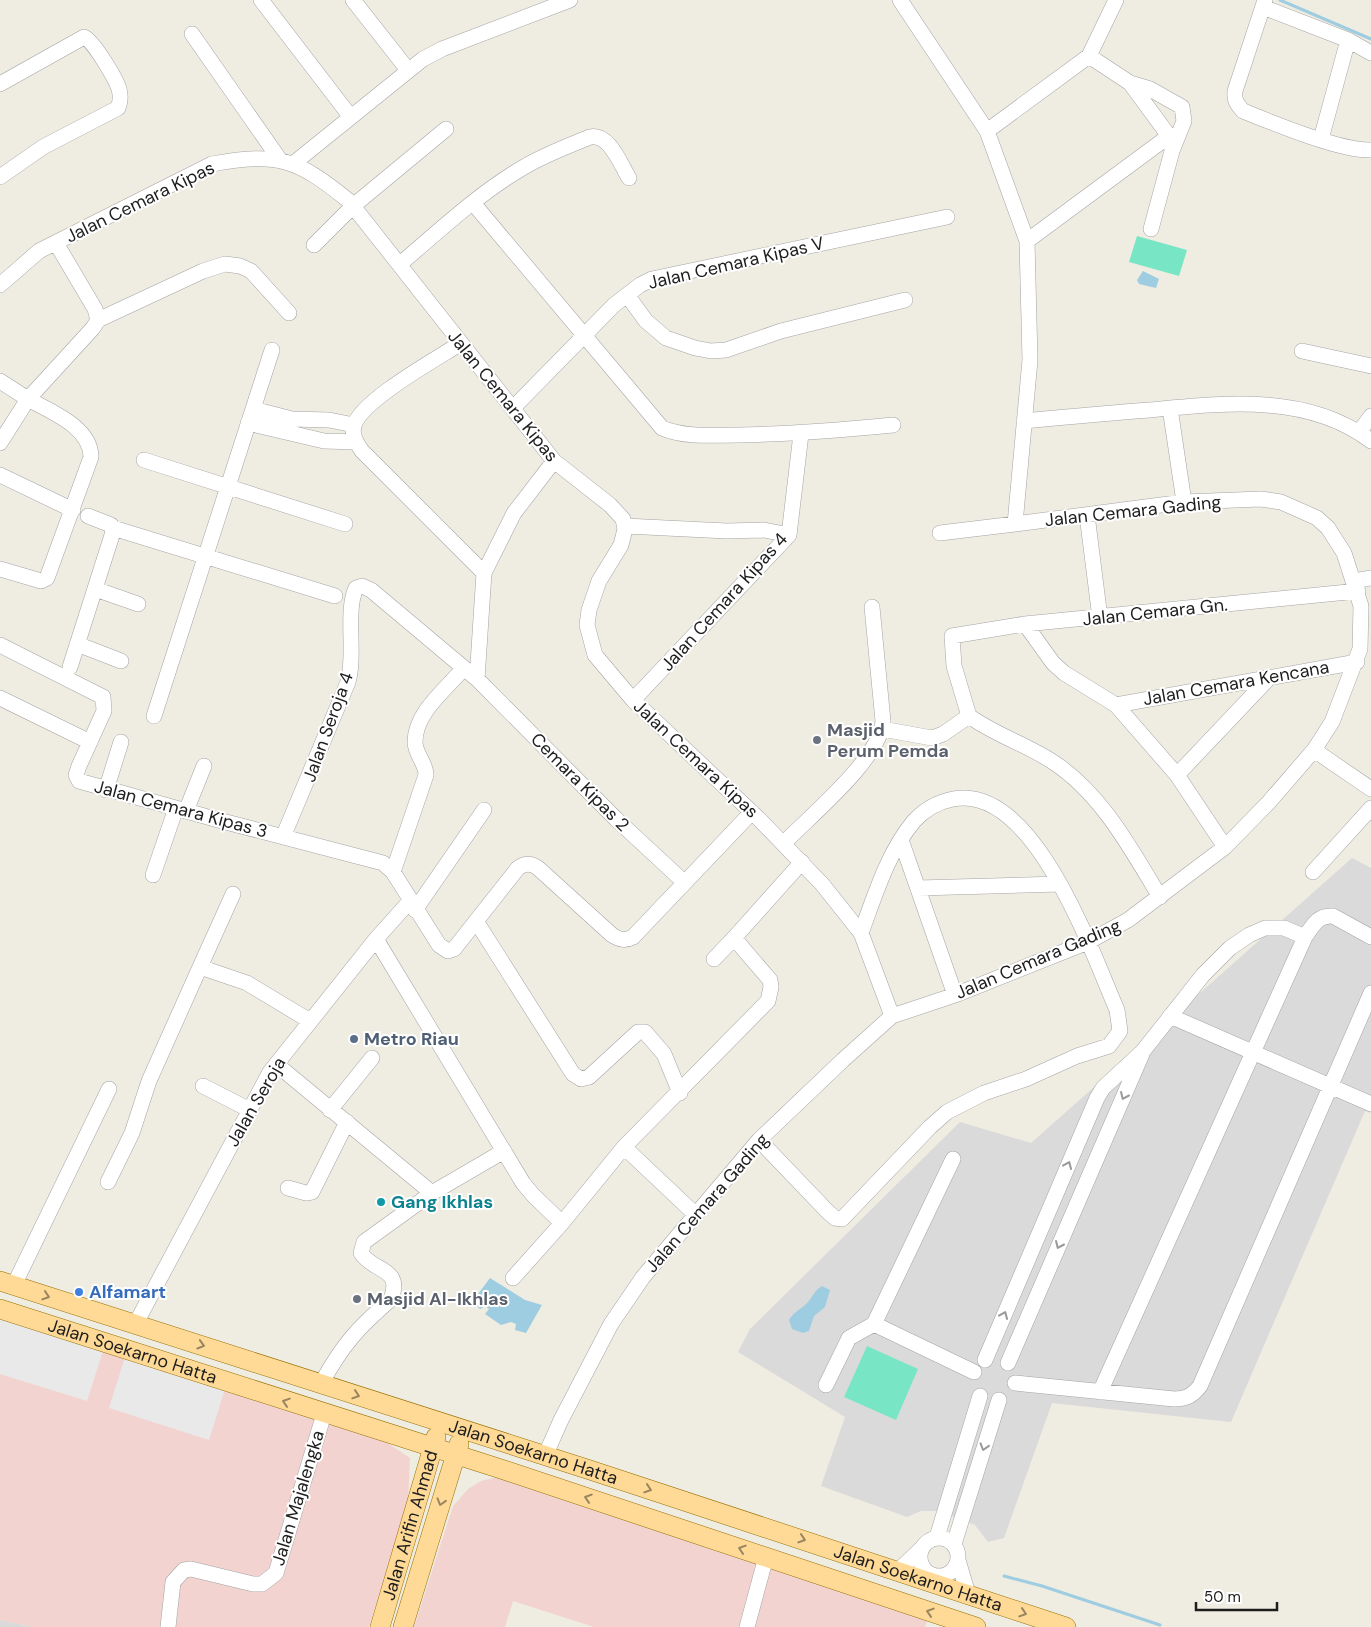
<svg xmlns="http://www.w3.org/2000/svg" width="1371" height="1627" font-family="'DM Sans',sans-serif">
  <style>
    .residential { fill: #dbdada }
    .commercial { fill: #f2d3cf }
    .pitch { fill: #78e6c4 }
    .parking { fill: #e9e9e9 }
    .water { fill: #9ecde1 }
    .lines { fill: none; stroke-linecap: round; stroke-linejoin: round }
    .stream { stroke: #9ecde1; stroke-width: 3 }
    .minor-casing { stroke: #a4a4a4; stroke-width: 16 }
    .major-casing { stroke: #967000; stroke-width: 20 }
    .minor { stroke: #fff; stroke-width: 15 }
    .major { stroke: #ffda97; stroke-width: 19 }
    .oneway { stroke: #999 }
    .oneway2 { stroke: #998560 }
    .worship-dot { fill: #6b7280; stroke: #fff; stroke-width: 2 }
    .service-dot { fill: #5c6f8a; stroke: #fff; stroke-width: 2 }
    .culture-dot { fill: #0f9aa8; stroke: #fff; stroke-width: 2 }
    .shop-dot { fill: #3f7fe0; stroke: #fff; stroke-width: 2 }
    .labels { text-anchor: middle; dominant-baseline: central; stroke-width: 4; stroke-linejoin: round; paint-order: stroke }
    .street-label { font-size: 18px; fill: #1d1d1d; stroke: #fff }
    .worship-label { font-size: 18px; font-weight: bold; fill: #5b616d; stroke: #fff; text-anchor: start }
    .service-label { font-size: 18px; font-weight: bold; fill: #4e5e75; stroke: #fff; text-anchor: start }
    .culture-label { font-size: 18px; font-weight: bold; fill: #0d838f; stroke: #fff; text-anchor: start }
    .shop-label { font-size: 18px; font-weight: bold; fill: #366cbe; stroke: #fff; text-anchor: start }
  </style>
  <rect width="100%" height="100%" fill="#efece2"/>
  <!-- residential -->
  <path class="residential" d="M1352,858L1371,868V1113L1365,1111L1231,1422L1052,1403L1004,1538L988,1542L975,1525L938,1511H921L907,1517L821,1486L845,1417L738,1352L750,1329L960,1122L1031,1143Z
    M0,1620L34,1627H0Z"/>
  <!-- commercial -->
  <path class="commercial" d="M0,1314L371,1432L410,1458L408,1501L369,1627H34L0,1620Z
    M497,1477L929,1616L925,1627H594L513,1601L505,1627H414L453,1506L468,1489L481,1481Z"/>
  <!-- pitch -->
  <path class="pitch" d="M1137,236L1187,250L1179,276L1129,262Z
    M867,1346L918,1369L896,1420L844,1397Z"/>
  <!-- parking -->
  <path class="parking" d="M0,1312L105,1345L87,1401L0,1374Z
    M126,1354L226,1386L209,1440L109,1408Z"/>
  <!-- water -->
  <path class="water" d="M1143,271L1159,279L1156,288L1139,284L1137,280Z
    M490,1278L525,1300L542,1305L526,1333L515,1330L516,1324L511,1322L501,1325L485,1314L489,1309L485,1306L480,1309L472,1302Z
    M822,1286L830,1290L825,1307L814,1316L809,1331L803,1333L792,1329L789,1320C794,1311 802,1309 808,1302C813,1296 815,1290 822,1286Z"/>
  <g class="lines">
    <!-- stream -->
    <path class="stream" d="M1280,0L1371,39
      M1004,1576L1042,1586L1160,1625"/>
    <!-- minor casing -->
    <g class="minor-casing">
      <path id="minor" d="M261,0L350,116
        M353,0L408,70
        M1265,0L1235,91C1234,101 1237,104 1243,111C1273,123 1340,151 1371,150
        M1263,7L1348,40L1321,139
        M192,34L280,160
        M1348,40L1371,53
        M1130,83L1150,89L1182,107L1184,121L1172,151
        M0,84L84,37C93,40 116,79 119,89C121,96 121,101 118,108L43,147L0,177
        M987,131L1089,56L1116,0
        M294,163L423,59L442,49L570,0
        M473,203L662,428C686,438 713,435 739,435C791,434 842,430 893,425
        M1151,229L1172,151L1171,142
        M1027,241L1169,136L1130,83L1089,56
        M314,245L353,206L446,129
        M400,264C439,231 479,193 524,167C544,155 568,146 590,137C609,133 620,163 629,178
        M0,285L39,251L212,164C279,152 297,159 349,201L554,461L610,505L623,519L625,529L621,545L599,581L589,610L587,625L595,655L633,700L759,819L822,884L861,933L892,1016
        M627,295L646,321L666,338L695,348L711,351L726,350L781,331L905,300
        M98,320L203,271L225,264L240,266L251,271L289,313
        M461,343C438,358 360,401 354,426C351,435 357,444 362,451L484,573
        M1302,351L1371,366
        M0,381L28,399L0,443
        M513,408L614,305L640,285L652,279L947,217
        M1170,408L1184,502
        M253,409L292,419L329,420L354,425
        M1024,421C1066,417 1108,413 1150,410C1225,403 1307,393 1371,441
        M248,423L324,441L356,442
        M1359,432L1371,416
        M144,460L345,524
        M0,475L73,510
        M1087,515L1100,618
        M625,526L727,531L764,530L789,535
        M113,528L335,596
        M940,533L1015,524
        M0,569L41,581L47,578L91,457C91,427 51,412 28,399L93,328L98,320L95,309L56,243
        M1354,581L1371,578
        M95,589L138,604
        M1025,624L1053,663L1064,673L1116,705L1177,775L1225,847
        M77,644L121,661
        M0,645L103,697L104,711L79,766L76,775L79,781L222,821L383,863L393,872L439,945L448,951L454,949L518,868C525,863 531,863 538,868L612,935C620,940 625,941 633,937L752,812
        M70,667L113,532L111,525L88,516
        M477,679L484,573L514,513L554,461
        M0,698L90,742
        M633,700L789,535L801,434
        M1116,705L1357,662
        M154,716L272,350
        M882,729L932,738L943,734L969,716
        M1314,750L1371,789
        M1177,775L1269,678
        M106,790L121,742
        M186,811L204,766
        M283,837L348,682C356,655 345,611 356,588L362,586L371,590L477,679L616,819L684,882
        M901,840L955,995
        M784,843C811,815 880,759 883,721L872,607
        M393,872L426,775C426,763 415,754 415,742C415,713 445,690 463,669
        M1313,872L1371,808
        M153,875L176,808
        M918,888L1060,884
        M233,894L200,967L247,983L310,1021
        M1160,897C1131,849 1101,793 1053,762C1026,744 995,735 969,716L954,666L952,636L1025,624L1358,591
        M415,910L484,810
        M476,921L573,1074L581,1079L589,1077L638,1032H645L664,1054L680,1093
        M376,939L523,1183L533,1195L562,1223
        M714,959L734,938
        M1170,1016L1371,1104
        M276,1064L432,1193
        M203,1086L250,1110
        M330,1110L372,1058
        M759,1140L828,1212L835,1218L842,1219L930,1127L947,1112L984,1093L1026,1079L1077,1056L1109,1046L1120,1031L1117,1010C1092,953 1034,783 953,799C938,802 925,809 914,821C888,852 875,895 861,933
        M624,1147L696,1215
        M953,1159L874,1324L974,1372
        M108,1182L132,1133L149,1081L200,967
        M288,1188L306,1193L312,1192L347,1122
        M513,1278L562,1223L624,1147L768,1001L771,987L770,980L734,938L802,862
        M14,1285L109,1089
        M135,1325L270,1072L376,939L410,901
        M985,1360L1097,1098L1103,1088L1143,1051L1203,975L1230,948L1249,935L1265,928H1284L1305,937C1313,925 1318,915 1333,916L1371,937
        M1008,1363L1142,1054
        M1015,1383L1174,1399C1187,1399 1193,1395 1200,1386L1371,993
        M321,1384C343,1344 357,1329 391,1299C403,1267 374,1273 361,1253L364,1242L432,1193L504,1151
        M826,1385L849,1338L874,1324
        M1100,1392L1305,937
        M545,1456L561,1420L611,1324L643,1277L759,1140L843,1060L892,1016L955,995L1088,942L1128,920L1225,847L1269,802L1314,750L1332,722L1360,649L1361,606L1344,553L1328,528L1317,518L1281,502L1261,499L1184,502L1015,524L1030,360L1027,241L987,131L900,0
        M937,1537L980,1396
        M920 1557a19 19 0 1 1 38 0a19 19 0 1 1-38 0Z
        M954,1544L999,1400
        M958,1560L968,1594
        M898,1571L922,1548
        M168,1627L173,1582L184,1570L191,1569L253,1584H262L276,1573L324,1414
        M747,1627L766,1557"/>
    </g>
    <!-- major casing -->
    <g class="major-casing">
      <g id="major">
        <path id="s1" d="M0,1281L590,1470L1066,1627"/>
        <path id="s2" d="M0,1309L501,1469L976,1627"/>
        <path id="s3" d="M380,1627L436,1437"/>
        <path d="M403,1627L459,1444"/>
      </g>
    </g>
    <!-- minor -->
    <use href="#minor" class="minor"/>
    <!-- major -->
    <use href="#major" class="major"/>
  </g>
  <!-- one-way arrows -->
  <defs><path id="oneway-chevron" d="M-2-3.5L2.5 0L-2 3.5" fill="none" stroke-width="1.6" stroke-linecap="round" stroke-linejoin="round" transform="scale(1.25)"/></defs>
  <g class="oneway">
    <use href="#oneway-chevron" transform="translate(1124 1096) rotate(114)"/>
    <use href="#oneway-chevron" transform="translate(1068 1165) rotate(-67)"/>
    <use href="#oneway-chevron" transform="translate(1059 1245) rotate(114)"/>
    <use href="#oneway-chevron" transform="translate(1004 1315) rotate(-67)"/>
    <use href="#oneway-chevron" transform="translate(984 1447) rotate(107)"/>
  </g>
  <g class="oneway2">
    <use href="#oneway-chevron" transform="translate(46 1296) rotate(18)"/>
    <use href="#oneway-chevron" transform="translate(201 1345) rotate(17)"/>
    <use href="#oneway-chevron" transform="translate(356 1395) rotate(18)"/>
    <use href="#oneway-chevron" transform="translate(286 1402) rotate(-162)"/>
    <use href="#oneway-chevron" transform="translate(648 1489) rotate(18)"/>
    <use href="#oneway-chevron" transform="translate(588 1498) rotate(-162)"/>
    <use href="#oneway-chevron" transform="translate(441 1502) rotate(107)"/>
    <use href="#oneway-chevron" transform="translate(802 1539) rotate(18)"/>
    <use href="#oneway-chevron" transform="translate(742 1549) rotate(-162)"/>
    <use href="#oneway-chevron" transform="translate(930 1612) rotate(-162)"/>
    <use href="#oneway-chevron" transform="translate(1023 1613) rotate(18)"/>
  </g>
  <!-- markers -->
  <g class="worship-dot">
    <circle cx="817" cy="740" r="5"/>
    <circle cx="357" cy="1299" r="5"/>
  </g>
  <circle class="service-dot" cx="354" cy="1039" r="5"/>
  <circle class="culture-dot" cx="381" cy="1202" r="5"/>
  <circle class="shop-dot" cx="79" cy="1292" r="5"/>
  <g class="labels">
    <!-- street labels -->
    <g class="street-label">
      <text transform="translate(140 202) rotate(-26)">Jalan Cemara Kipas</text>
      <text transform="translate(736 263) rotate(-13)">Jalan Cemara Kipas V</text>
      <text transform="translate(503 396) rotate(51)">Jalan Cemara Kipas</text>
      <text transform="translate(1133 511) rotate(-6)">Jalan Cemara Gading</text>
      <text transform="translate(724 602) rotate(-48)">Jalan Cemara Kipas 4</text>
      <text transform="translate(1155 612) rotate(-6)">Jalan Cemara Gn.</text>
      <text transform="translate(1236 683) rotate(-10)">Jalan Cemara Kencana</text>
      <text transform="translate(328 727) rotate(-70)">Jalan Seroja 4</text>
      <text transform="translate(696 759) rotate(43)">Jalan Cemara Kipas</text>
      <text transform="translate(580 782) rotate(45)">Cemara Kipas 2</text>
      <text transform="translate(181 809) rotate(15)">Jalan Cemara Kipas 3</text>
      <text transform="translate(1038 959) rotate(-23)">Jalan Cemara Gading</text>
      <text transform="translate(256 1102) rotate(-60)">Jalan Seroja</text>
      <text transform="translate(707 1203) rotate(-49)">Jalan Cemara Gading</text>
      <text stroke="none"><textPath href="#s2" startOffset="139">Jalan Soekarno Hatta</textPath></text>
      <text stroke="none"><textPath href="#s1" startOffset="560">Jalan Soekarno Hatta</textPath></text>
      <text transform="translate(298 1498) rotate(-73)">Jalan Majalengka</text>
      <text stroke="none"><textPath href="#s3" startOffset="106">Jalan Arifin Ahmad</textPath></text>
      <text stroke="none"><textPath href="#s1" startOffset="965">Jalan Soekarno Hatta</textPath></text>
    </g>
    <!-- worship labels -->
    <g class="worship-label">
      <text x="827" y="730">Masjid<tspan x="827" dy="21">Perum Pemda</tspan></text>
      <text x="367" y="1299">Masjid Al-Ikhlas</text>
    </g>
    <!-- service labels -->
    <g class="service-label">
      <text x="364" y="1039">Metro Riau</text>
    </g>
    <!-- culture labels -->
    <g class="culture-label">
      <text x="391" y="1202">Gang Ikhlas</text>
    </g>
    <!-- shop labels -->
    <g class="shop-label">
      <text x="89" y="1292">Alfamart</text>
    </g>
  </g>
  <!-- scale -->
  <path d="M1196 1602v8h81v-8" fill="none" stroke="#1d1d1d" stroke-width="2.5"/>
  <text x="1204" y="1602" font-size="15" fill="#1d1d1d" stroke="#ffffff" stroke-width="4" paint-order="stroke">50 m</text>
</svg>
